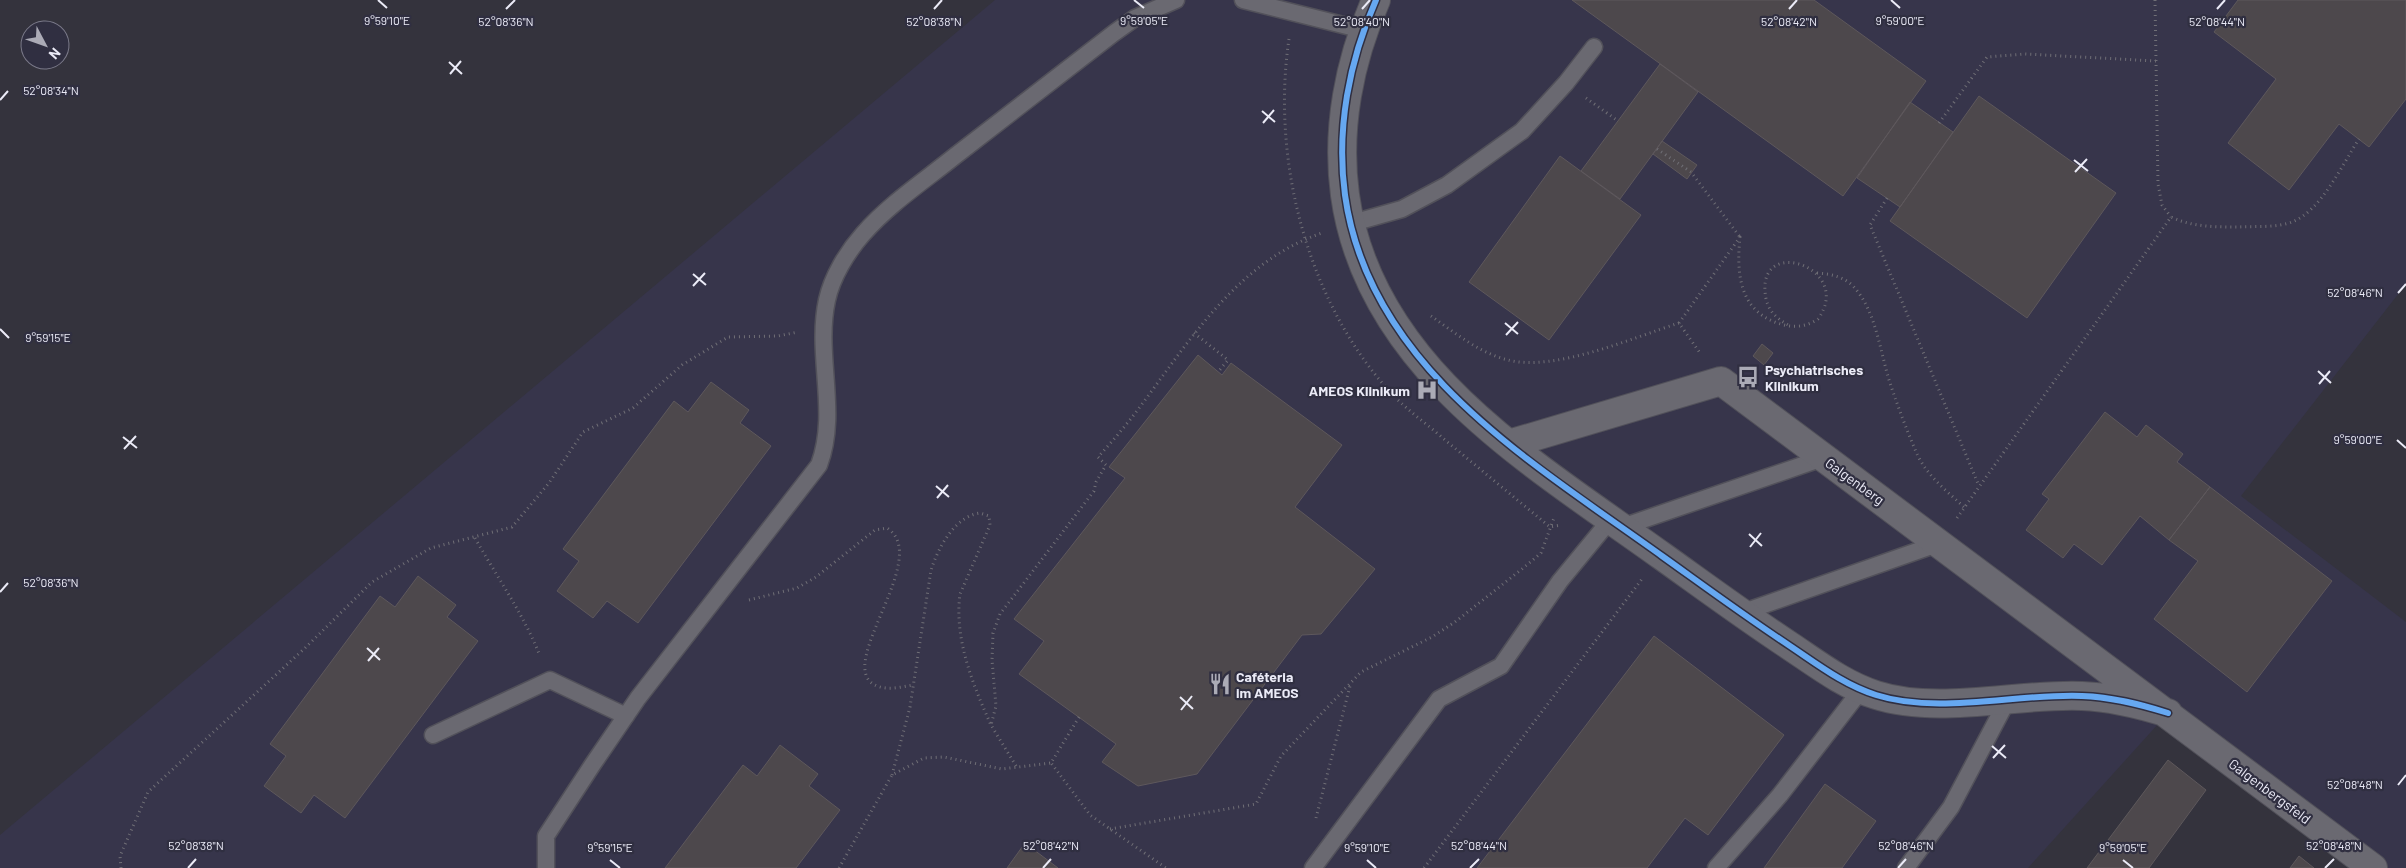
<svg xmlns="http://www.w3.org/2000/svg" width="2406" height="868" font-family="Barlow,sans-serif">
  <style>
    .built { fill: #37354b }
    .building { fill: #4d484c; stroke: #5e585c }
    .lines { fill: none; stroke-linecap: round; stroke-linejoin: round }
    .lane-casing { stroke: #52515a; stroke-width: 19 }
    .street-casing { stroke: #52515a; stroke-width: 30 }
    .path { stroke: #706f76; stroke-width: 3; stroke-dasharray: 1 4; stroke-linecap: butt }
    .lane { stroke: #6a6971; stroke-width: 16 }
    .street { stroke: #6a6971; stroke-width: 28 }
    .cycleway-casing { stroke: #302f41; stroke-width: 9 }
    .cycleway { stroke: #66a8f1; stroke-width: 6 }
    .ticks { fill: none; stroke: #ebebf7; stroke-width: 2 }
    .labels { text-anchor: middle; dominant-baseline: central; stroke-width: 4.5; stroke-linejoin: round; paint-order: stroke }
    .poi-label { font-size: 14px; font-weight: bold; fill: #ebebf7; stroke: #302f41; text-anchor: start }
    .street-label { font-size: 14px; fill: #ebebf7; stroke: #302f41 }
    .ticks-label { font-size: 12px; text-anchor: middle; fill: #ebebf7; stroke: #302f41; stroke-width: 4.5; stroke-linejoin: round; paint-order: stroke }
  </style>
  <rect width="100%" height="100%" fill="#34333d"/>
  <!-- built -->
  <path class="built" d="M995,0H2406V284L2241,496L2406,622V868H2373L2168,713L2028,868H0V835Z"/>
  <!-- building -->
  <path class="building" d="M1572,0H1814L1926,81L1843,196Z
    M2238,0H2406V99L2369,147L2339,124L2289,190L2228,143L2276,79L2214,32Z
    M1660,64L1698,92L1620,199L1581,171Z
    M1979,96L2116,193L2027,318L1890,221Z
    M1910,102L1953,132L1900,207L1857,178Z
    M1662,141L1697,165L1687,179L1653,154Z
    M1560,156L1641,215L1549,340L1469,282Z
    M1762,344L1773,353L1764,365L1753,356Z
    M1198,355L1222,375L1231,363L1342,445L1295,507L1375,569L1321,634L1302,635L1197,774L1138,786L1102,762L1116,744L1019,674L1044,641L1014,619L1125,478L1109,467Z
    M711,382L749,410L740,423L771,446L638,623L607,601L593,618L557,591L579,561L563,549L674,401L688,412Z
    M2105,412L2137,437L2146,425L2183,454L2177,462L2210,487L2169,540L2140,516L2102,565L2074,544L2063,558L2026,530L2049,499L2042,494Z
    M2210,487L2332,581L2247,692L2154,619L2198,561L2169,540Z
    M418,576L456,605L447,617L478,641L345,818L314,795L301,813L264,786L286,756L270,744L380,596L395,607Z
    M1654,636L1784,735L1708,835L1685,818L1647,868H1477Z
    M780,745L818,774L809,786L840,810L796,868H665L743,765L757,776Z
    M2168,760L2206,790L2149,868H2087Z
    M1825,784L1876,821L1842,868H1764Z
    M1025,843L1058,868H1007Z
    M2299,856L2314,868H2290Z"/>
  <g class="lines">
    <!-- lane casing -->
    <g class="lane-casing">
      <path id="lane" d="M1243,0L1363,30
        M1349,224L1402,209L1447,185L1522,131L1566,83L1594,47
        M1622,527L1823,458
        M1741,613L1940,543
        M433,735L550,680L626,716
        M546,868V836L593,764L638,698L819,465C839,412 815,355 827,300C832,277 847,252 863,234C889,204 924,181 955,156C1008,115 1061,74 1114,33L1135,18L1176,0
        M1313,868L1439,699L1501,666L1560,581L1611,519
        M1716,868L1780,795L1861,690
        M1906,868L1951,807L2007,701"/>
    </g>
    <!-- street casing -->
    <g class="street-casing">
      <path id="street" d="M1376,0C1349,61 1336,129 1345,195C1369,368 1533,463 1662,556C1704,586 1746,617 1790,646C1817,664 1844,685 1876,695C1938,715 2019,693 2082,696C2112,697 2139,704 2168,713
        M1509,444L1721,381L2373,868"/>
    </g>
    <!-- path -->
    <path class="path" d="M2155,0L2158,184L2162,205L2171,217
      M1289,39C1271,159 1307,302 1391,393C1407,410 1427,424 1445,440C1480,469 1515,498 1550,527L1561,525
      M1586,98L1618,121
      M1939,123L1987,57L2025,54L2156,61
      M1657,149L1691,172L1740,237
      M1887,198L1870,225L1979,486
      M1817,273C1830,274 1842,276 1852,285C1876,309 1880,352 1890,383C1898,407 1907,431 1917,454C1927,476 1948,492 1965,508
      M1431,316C1454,332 1479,353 1508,360C1555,372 1632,338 1679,323L1700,353
      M1679,323L1740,237C1736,276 1740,314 1784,325C1796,328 1808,326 1818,319C1854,269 1761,236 1765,291C1766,309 1775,318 1790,326
      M1194,333L1228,360L1218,372
      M1957,518L2171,217C2192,227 2215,227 2238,227C2256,226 2276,228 2292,222C2321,211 2342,165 2359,139
      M475,538C497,577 524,615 540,656
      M749,600L797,588L816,577L875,530L887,528C933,557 834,665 875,685C887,691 901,687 913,685
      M1079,717L1051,763L1090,815L1166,868
      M1016,766L991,725L996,706L992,660L993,633L1000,614L1094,491L1096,482L1106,465L1098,457C1110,444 1122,430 1133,416C1186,347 1235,262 1322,233
      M892,775L910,707L931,570C938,548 955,516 980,513L989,516L990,525L960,594C954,639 973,685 991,725
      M1316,818L1350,686
      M1110,829L1256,804L1281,756L1361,672L1432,637L1455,622L1522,569L1541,553L1554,518
      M121,868L120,856L148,792L304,649L372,582L431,548L512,527L549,483L583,432L633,408L682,365L728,337L778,336L798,332
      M839,868L892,775L924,758L944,757L1002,769L1051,763
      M1424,868L1642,579"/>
    <!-- lane -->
    <use href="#lane" class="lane"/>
    <!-- street -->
    <use href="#street" class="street"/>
    <!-- cycleway casing -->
    <g class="cycleway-casing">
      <path id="cycleway" d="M1376,0C1349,61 1336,129 1345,195C1369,368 1533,463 1662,556C1704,586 1746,617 1790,646C1817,664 1844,685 1876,695C1938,715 2019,693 2082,696C2112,697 2139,704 2168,713"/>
    </g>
    <!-- cycleway -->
    <use href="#cycleway" class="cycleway"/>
  </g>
  <!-- ticks -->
  <path class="ticks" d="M378,0L387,8M1134,0L1144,8M1891,0L1900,8M506,9L515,0M934,9L942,0M1362,9L1370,0M1789,9L1797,0M2217,9L2225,0M449,62L462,74M450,74L461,61M0,100L8,91M1262,111L1275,122M1263,123L1274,110M2074,160L2088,171M2075,172L2087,159M693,274L706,285M693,286L705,273M2398,293L2406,284M1505,323L1518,334M0,329L9,338M1506,335L1518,322M2318,371L2331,383M2319,384L2330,371M123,437L137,448M2397,440L2406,448M124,449L136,436M936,486L949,497M937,498L948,485M1749,534L1762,546M1750,547L1761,533M0,592L8,583M367,648L380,660M368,661L379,648M1180,697L1193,709M1181,710L1192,696M1992,746L2006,758M1993,758L2005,745M2398,785L2406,775M610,860L620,868M1367,860L1376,868M2123,860L2133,868M188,868L196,859M1043,868L1051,859M1470,868L1479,859M1898,868L1906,859M2325,868L2334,859"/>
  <!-- icons -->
  <defs>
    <g id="bus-bare" transform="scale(1.725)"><path d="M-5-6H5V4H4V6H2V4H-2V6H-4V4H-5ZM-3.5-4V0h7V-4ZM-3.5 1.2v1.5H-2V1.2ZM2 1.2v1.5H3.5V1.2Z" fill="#ababb6" stroke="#302f41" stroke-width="2.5" paint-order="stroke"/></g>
    <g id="hospital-bare" transform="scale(1.725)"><path d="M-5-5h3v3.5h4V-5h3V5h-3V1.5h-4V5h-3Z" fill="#ababb6" stroke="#302f41" stroke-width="2.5" paint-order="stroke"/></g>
    <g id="restaurant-bare" transform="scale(1.725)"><path d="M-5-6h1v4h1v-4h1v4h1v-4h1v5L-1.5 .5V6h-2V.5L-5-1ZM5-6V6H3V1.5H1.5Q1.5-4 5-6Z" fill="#ababb6" stroke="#302f41" stroke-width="2.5" paint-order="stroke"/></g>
  </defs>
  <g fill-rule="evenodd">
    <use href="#bus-bare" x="1748" y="377"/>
    <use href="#hospital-bare" x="1427" y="390"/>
    <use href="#restaurant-bare" x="1220" y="684"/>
  </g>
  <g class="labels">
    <!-- poi labels -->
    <g class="poi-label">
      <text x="1765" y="369">Psychiatrisches<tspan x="1765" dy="16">Klinikum</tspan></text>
      <text x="1410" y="390" text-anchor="end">AMEOS Klinikum</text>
      <text x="1236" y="676">Caféteria<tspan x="1236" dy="16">im AMEOS</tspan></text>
    </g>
    <!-- street labels -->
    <g class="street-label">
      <text transform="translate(1855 481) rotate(36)">Galgenberg</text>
      <text transform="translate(2270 791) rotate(37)">Galgenbergsfeld</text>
    </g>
  </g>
  <g class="ticks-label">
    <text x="387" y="25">9°59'10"E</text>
    <text x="1144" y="25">9°59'05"E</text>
    <text x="1900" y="25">9°59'00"E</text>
    <text x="934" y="26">52°08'38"N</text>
    <text x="1362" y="26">52°08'40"N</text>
    <text x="1789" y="26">52°08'42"N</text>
    <text x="2217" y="26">52°08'44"N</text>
    <text x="506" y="26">52°08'36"N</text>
    <text x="51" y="95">52°08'34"N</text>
    <text x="2355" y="297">52°08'46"N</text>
    <text x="48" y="342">9°59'15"E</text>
    <text x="2358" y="444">9°59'00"E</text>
    <text x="51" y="587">52°08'36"N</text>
    <text x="2355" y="789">52°08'48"N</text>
    <text x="196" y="850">52°08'38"N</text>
    <text x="1051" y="850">52°08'42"N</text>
    <text x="1479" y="850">52°08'44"N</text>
    <text x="1906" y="850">52°08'46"N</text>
    <text x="2334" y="850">52°08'48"N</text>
    <text x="610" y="852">9°59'15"E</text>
    <text x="1367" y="852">9°59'10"E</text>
    <text x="2123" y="852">9°59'05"E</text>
  </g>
  <!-- north arrow -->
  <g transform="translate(45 45) rotate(131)"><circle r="24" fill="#302f41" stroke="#7b7a8a"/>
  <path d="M0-4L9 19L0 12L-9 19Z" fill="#ababb6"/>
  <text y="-8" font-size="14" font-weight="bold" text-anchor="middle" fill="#ebebf7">N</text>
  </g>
</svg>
